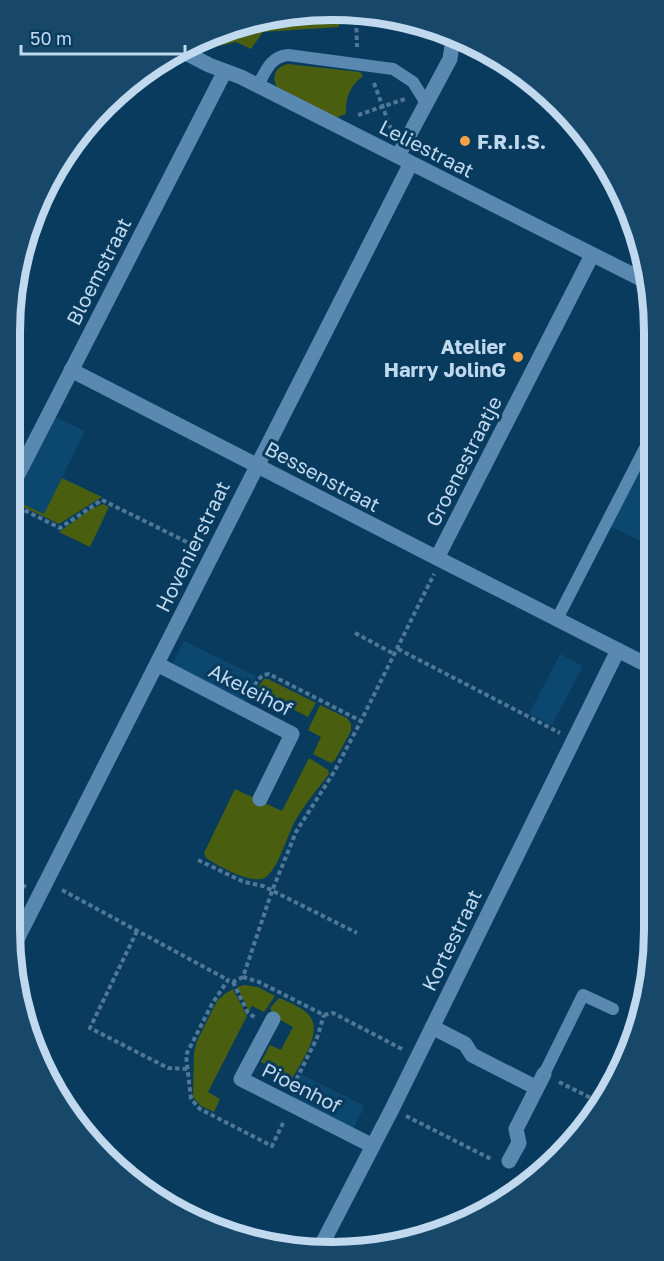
<svg xmlns="http://www.w3.org/2000/svg" width="664" height="1261" font-family="'Golos Text',sans-serif">
  <style>
    .built { fill: #0b476f }
    .green { fill: #495e0f }
    .lines { fill: none; stroke-linecap: round; stroke-linejoin: round }
    .path { stroke: #507896; stroke-width: 4; stroke-dasharray: 4.5 3; stroke-linecap: butt }
    .service { stroke: #5989b0; stroke-width: 12 }
    .minor { stroke: #5989b0; stroke-width: 15 }
    .poi-dot { fill: #f6a247; stroke: #083b5e; stroke-width: 2 }
    .labels { text-anchor: middle; dominant-baseline: central; stroke-width: 6; stroke-linejoin: round; paint-order: stroke }
    .poi-label { font-size: 20px; font-weight: bold; fill: #c0d9ee; stroke: #083b5e; text-anchor: start }
    .street-label { font-size: 20px; fill: #c0d9ee; stroke: #083b5e }
    .rim { fill: none; stroke: #c0d9ee; stroke-width: 8 }
  </style>
  <rect width="100%" height="100%" fill="#083b5e"/>
  <!-- built -->
  <path class="built" d="M55,417L85,431L44,515L14,500Z
    M643,443L653,448V529L646,544L602,522Z
    M184,641L256,676L244,701L172,665Z
    M560,654L583,666L552,725L529,714Z
    M301,1074L365,1106L353,1129L291,1097Z"/>
  <!-- green -->
  <path class="green" d="M353,13V16L339,17V27L263,32L251,49L236,42L219,46L207,41L248,20Z
    M288,64L360,72L363,76C350,86 345,98 346,114L335,118L277,87C271,76 276,66 288,64Z
    M62,478L102,497L59,524L13,502L14,500L44,514Z
    M103,504L109,507L90,547L59,532L91,509Z
    M264,679H268L316,703L308,717L256,690Z
    M320,705L347,718L351,724V731L335,760L331,763L313,754L321,737L308,730Z
    M309,758L328,770L329,774C317,790 303,806 294,823C287,836 276,876 262,879C246,882 219,866 206,858L204,853L235,789L282,811Z
    M244,985L258,987L275,996L264,1012L252,1006L249,1011L237,987Z
    M233,989L247,1016L208,1092L220,1099L214,1112L201,1106L193,1097L194,1053L197,1041L217,1001L226,993Z
    M279,998C289,1002 301,1007 308,1014C325,1031 300,1063 292,1079L261,1062L270,1045L281,1050L293,1027L273,1016L270,1008Z"/>
  <g class="lines">
    <!-- path -->
    <path class="path" d="M356,13L357,47
      M374,83L392,132
      M358,115L405,99
      M18,507L60,528L102,500L197,547
      M355,633L396,655
      M398,649L560,733
      M251,692C256,684 258,675 269,674L361,721
      M198,860L244,882L263,886L357,933
      M9,879L26,887
      M62,890L228,980
      M137,931L90,1028L168,1068L188,1069
      M243,977L233,982L228,980L212,1004L186,1055L191,1099L200,1109L272,1146L284,1121
      M233,982L248,1013L256,1018
      M402,1049L333,1013L324,1015L259,982L243,977L272,891L296,832L334,772L361,721L434,574
      M559,1082L601,1103
      M293,1086L317,1038L324,1015
      M406,1116L493,1160
      M521,1174L532,1180"/>
    <!-- service -->
    <path class="service" d="M258,85C266,71 270,57 288,55L393,69L413,82L426,103
      M557,619L645,448
      M544,1074L583,995L613,1009"/>
    <!-- minor -->
    <path class="minor" d="M184,52L209,65L241,77L651,284
      M398,156L450,59L453,39
      M71,370L437,558L653,668
      M9,492L225,71
      M437,558L592,255
      M157,664L292,734L260,799
      M12,949L411,163
      M273,1019L241,1079L373,1146
      M432,1027L465,1044L472,1055L537,1088
      M509,1161L519,1143L516,1129L544,1074
      M320,1248L392,1109L618,650"/>
  </g>
  <!-- markers -->
  <g class="poi-dot">
    <circle cx="465" cy="141" r="6"/>
    <circle cx="518" cy="357" r="6"/>
  </g>
  <g class="labels">
    <!-- poi labels -->
    <g class="poi-label">
      <text x="477" y="141">F.R.I.S.</text>
      <text x="506" y="346" text-anchor="end">Atelier<tspan x="506" dy="23">Harry JolinG</tspan></text>
    </g>
    <!-- street labels -->
    <g class="street-label">
      <text transform="translate(427 148) rotate(27)">Leliestraat</text>
      <text transform="translate(98 271) rotate(-63)">Bloemstraat</text>
      <text transform="translate(463 461) rotate(-63)">Groenestraatje</text>
      <text transform="translate(323 476) rotate(28)">Bessenstraat</text>
      <text transform="translate(192 546) rotate(-64)">Hovenierstraat</text>
      <text transform="translate(251 689) rotate(27)">Akeleihof</text>
      <text transform="translate(451 940) rotate(-64)">Kortestraat</text>
      <text transform="translate(302 1087) rotate(27)">Pioenhof</text>
    </g>
  </g>
  <!-- crop -->
  <path d="M0 0H664V1261H0ZM332 20H332A312 312 0 0 1 644 332V930A312 312 0 0 1 332 1242H332A312 312 0 0 1 20 930V332A312 312 0 0 1 332 20Z" fill="#17486a" fill-rule="evenodd"/>
  <path class="rim" d="M332 20H332A312 312 0 0 1 644 332V930A312 312 0 0 1 332 1242H332A312 312 0 0 1 20 930V332A312 312 0 0 1 332 20Z"/>
  <!-- scale -->
  <path d="M21 45v9h164v-9" fill="none" stroke="#c0d9ee" stroke-width="3"/>
  <text x="30" y="45" font-size="18" fill="#c0d9ee" stroke="#083b5e" stroke-width="4.5" paint-order="stroke">50 m</text>
</svg>
